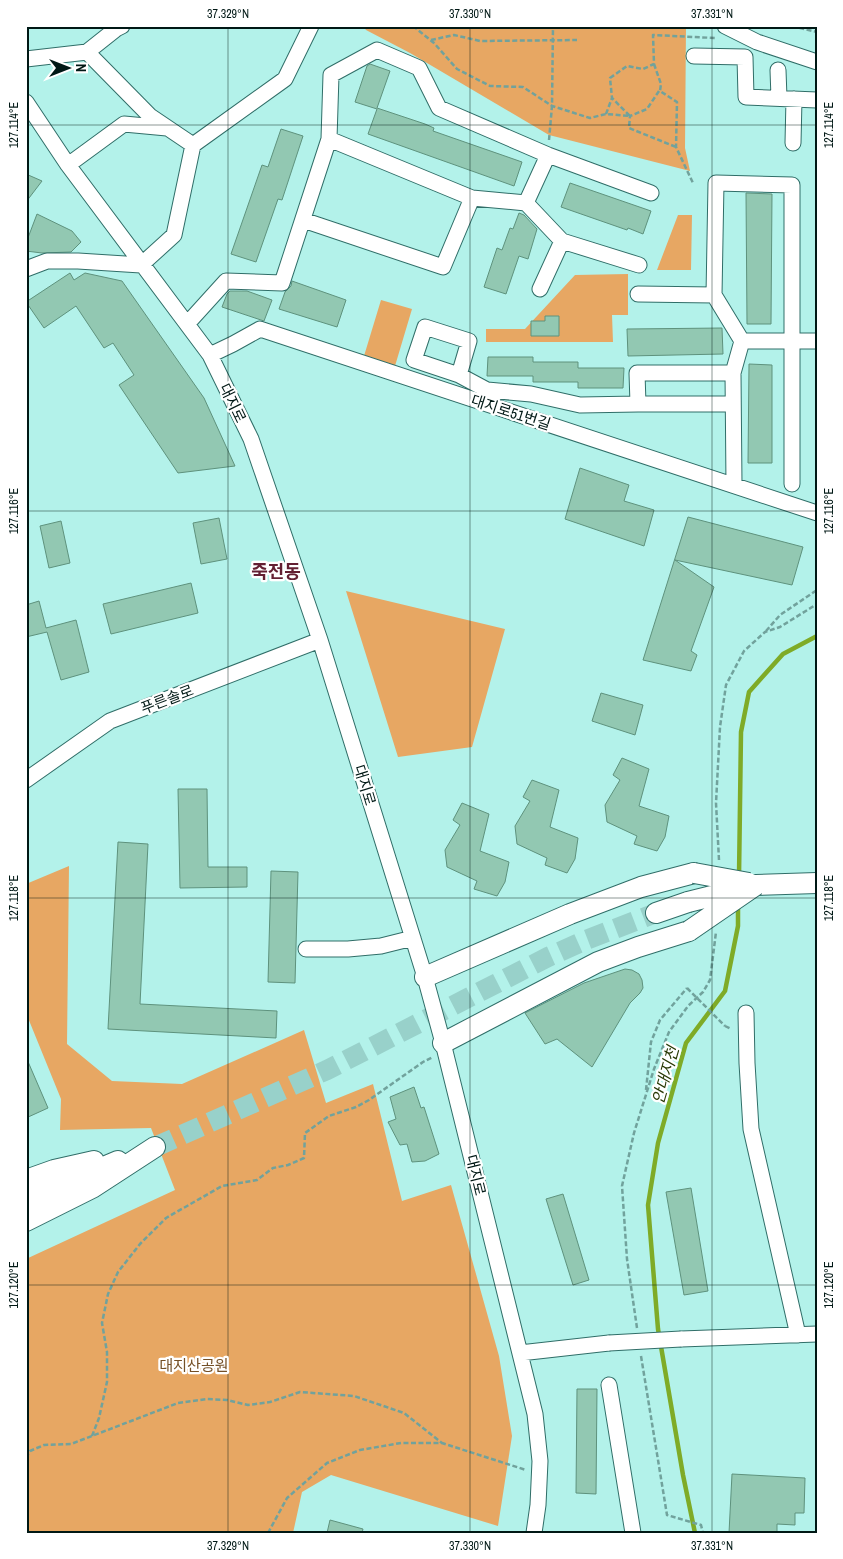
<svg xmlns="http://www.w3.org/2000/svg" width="843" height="1559" font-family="'Archivo Narrow','Noto Sans KR',sans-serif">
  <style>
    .green { fill: #e7a763 }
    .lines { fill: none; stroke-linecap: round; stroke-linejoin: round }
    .stream { stroke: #7fab27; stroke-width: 4.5 }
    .building { fill: #92c8b2; stroke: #5e927d }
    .major-tunnel { stroke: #98d1ca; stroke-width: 20; stroke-dasharray: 20 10; stroke-linecap: butt }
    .minor-casing { stroke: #306e68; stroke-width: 17 }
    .major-casing { stroke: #306e68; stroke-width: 22 }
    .path { stroke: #71a29c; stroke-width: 2.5; stroke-dasharray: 5 2.5; stroke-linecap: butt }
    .minor { stroke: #fff; stroke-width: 15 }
    .major { stroke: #fff; stroke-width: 20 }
    .minor-bridge-casing { stroke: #306e68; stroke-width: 17; stroke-linecap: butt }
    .major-bridge-casing { stroke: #306e68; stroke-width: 22; stroke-linecap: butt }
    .path-bridge { stroke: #71a29c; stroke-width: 2.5; stroke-dasharray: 5 2.5; stroke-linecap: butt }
    .minor-bridge { stroke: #fff; stroke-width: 15 }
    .major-bridge { stroke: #fff; stroke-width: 20 }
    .ticks { fill: none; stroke: #001815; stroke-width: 1; stroke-opacity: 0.45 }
    .labels { text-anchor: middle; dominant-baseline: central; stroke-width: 4.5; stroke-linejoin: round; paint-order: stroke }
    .street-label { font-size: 15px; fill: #001815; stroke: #fff }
    .park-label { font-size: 15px; fill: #744f25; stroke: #fff }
    .water-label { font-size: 16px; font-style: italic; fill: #283905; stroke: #fff }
    .quarter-label { font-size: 18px; font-weight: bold; fill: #631f32; stroke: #fff }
    .neatline { fill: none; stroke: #001815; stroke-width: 2 }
    .ticks-label { font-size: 12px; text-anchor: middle; fill: #001815 }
  </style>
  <rect width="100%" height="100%" fill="#b3f2ea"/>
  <!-- green -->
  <path class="green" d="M363,26H686L685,148L690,171L549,135L410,53L366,30Z
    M678,215H692L691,270H657Z
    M628,274V315H612L613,342H486V329H525L575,275Z
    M381,300L412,309L395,366L364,356Z
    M346,591L505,629L472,747L398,757Z
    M69,866L67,1044L112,1081L182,1084L304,1030L326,1103L373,1084L402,1201L451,1185L499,1356L512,1436L498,1526L331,1475L302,1492L293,1533H26V1259L175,1190L151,1128L60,1130L61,1099L26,1013V884Z"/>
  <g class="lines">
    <!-- stream -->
    <path class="stream" d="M739,877L741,732L749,692L783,654L817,636
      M695,1533L683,1475L658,1329L648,1205L658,1143L686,1043L725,991L738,926V904"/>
  </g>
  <!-- building -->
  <path class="building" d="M370,64L390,71L377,108L425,124L434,128L433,131L522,162L514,186L368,134L377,109L355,102L367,66Z
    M281,129L303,136L282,200L278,199L256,262L231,254L262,165L268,167Z
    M26,174L42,181L26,202Z
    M570,183L651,211L643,234L628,228L627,230L561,207Z
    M746,193L772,194L771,324H747Z
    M519,213L524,215L537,229L528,259L519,256L506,294L484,287L497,248L502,250L510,228L513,229Z
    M37,214L72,231L81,242L71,252L42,253L26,251V243Z
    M70,273L74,280L85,273L122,281L204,398L235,466L178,473L119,385L134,375L113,343L104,348L76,306L44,328L26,302Z
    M292,281L346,300L337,327L279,309L285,292L291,286Z
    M230,291H247L272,300L264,321L222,307L227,294Z
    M545,316H559V336H531V321H545Z
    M722,328L723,354L628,356L627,329Z
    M488,357H533V362H578V368H624L623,388H578V382H533V376H487Z
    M749,364L772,365V463H748Z
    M580,468L629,485L624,501L654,510L644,546L565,519Z
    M688,517L803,547L792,585L675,560L714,587L691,651L697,655L691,671L643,660Z
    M219,518L227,559L201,564L193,523Z
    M61,521L70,563L49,568L40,526Z
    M191,583L198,613L111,634L103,604Z
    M39,601L46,628L76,620L89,672L61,680L47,632L26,637V605Z
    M601,693L643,705L635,735L592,721Z
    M622,758L649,769L639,806L669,816L665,837L657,851L634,844L637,836L607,822L605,805L620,780L613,775Z
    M532,780L559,790L550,827L578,838L575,859L567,873L545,865L547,858L517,844L515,826L530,801L523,797Z
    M178,789H207L208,867H247V887L180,888Z
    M462,803L489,814L480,851L509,862L505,882L497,896L474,889L477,881L447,867L445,850L460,825L453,820Z
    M118,842L148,844L140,1004L277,1011L276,1038L108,1029Z
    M271,871L298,872L295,983L268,982Z
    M625,969L632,970L639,974L642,980L643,988L640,993L630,1003L592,1067L557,1039L545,1044L525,1013L584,983Z
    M26,1057L48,1108L26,1118Z
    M414,1087L421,1108L424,1107L439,1154L425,1161L412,1162L407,1144L400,1145L388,1122L396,1119L390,1097Z
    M691,1188L708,1291L684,1295L666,1192Z
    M563,1194L589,1280L573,1285L546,1199Z
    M577,1389H597L596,1494L576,1493Z
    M732,1474L805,1478L804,1513H795V1525L777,1524V1533H729Z
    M330,1520L363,1529L362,1533H327Z"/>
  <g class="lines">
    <!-- major-tunnel -->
    <path class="major-tunnel" d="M155,1147L327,1070L548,957L586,940L656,913"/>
    <!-- minor casing -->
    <g class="minor-casing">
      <path id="minor" d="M725,26L757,42L817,62
        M87,52L116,29L122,26
        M694,56L745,57L746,97L817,100
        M26,59L87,52L150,116L193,145L174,235L141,265L78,261H47L26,269
        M778,70L779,98
        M26,102L68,165L210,355L251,439L320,640L425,977L443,1043L535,1414L540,1461L538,1505L534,1533
        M329,139L331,75L377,50L419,68L439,108L548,155
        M793,143L794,99
        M193,145L285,79L311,26
        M68,165L124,124L167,128
        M472,198L526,203L562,241L639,265
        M526,203L548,155L651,193
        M540,289L562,241
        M638,294L714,295
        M187,324L226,281L282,283L329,139L472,198L443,267L303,220
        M742,341L714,295L716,183L792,185V484
        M210,355L233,344L260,329L817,513
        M733,373H637L638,404H733
        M459,375L469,341L425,327L414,360L459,375L487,390L531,394L580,405L638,404
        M734,485L733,373L742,341H817
        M26,780L110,721L320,640
        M306,949H348L381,946L413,938
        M746,1013L747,1063L751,1129L798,1335
        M681,1339L817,1334
        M520,1353L609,1343
        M609,1385L633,1533"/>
    </g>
    <!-- major casing -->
    <g class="major-casing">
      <path id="major" d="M756,885L817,883
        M656,913L688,902
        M425,977L570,914L641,887L694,873
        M443,1043L598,962L638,947L689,931
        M26,1180L54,1170L94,1161
        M26,1200L118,1161
        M26,1221L92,1188L155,1147"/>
    </g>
    <!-- path -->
    <path class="path" d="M413,26L434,43L457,69L490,86L523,87L552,106L590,118L606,114L630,116L612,98L610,78L627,66L643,69L654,64L653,35L715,38
      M792,26L817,32
      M431,40L454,35L480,41L577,40
      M654,64L661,84L660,91L677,102L676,147L693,183
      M659,91L647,109L630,116L629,128L676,147
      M606,114L612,98
      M549,140L552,106L553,26
      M766,631L780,615L817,590
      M719,860L716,803L720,727L726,685L744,651L765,632L780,627L817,604
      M725,1026L731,1029
      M646,1090L651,1042L660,1020L687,988
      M637,1328L627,1259L622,1186L634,1133L654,1069L669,1032L688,1006L703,992L710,980L716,932
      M641,1356L667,1515L701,1525L703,1533
      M92,1436L99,1418L107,1382V1352L102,1323L108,1294L118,1272L140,1244L166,1218L222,1186L257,1180L273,1168L288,1165L304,1158L305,1133L329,1116L356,1107L369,1100L423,1062L433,1057
      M26,1458L30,1451L44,1445L71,1444L178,1403L207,1399L227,1400L248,1405L270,1402L300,1392L354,1396L404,1413L442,1443
      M268,1533L287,1498L327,1463L360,1450L401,1443H442L526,1470"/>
    <!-- minor -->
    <use href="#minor" class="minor"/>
    <!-- major -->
    <use href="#major" class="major"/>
    <!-- minor-bridge casing -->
    <g class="minor-bridge-casing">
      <path id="minor-bridge" d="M609,1343L681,1339"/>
    </g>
    <!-- major-bridge casing -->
    <g class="major-bridge-casing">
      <path id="major-bridge" d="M694,873L749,883
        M688,902L744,888
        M689,931L756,885"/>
    </g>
    <!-- path-bridge -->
    <path class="path-bridge" d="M687,988L725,1026"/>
    <!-- minor-bridge -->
    <use href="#minor-bridge" class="minor-bridge"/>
    <!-- major-bridge -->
    <use href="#major-bridge" class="major-bridge"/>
  </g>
  <!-- ticks -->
  <path class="ticks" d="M228,26V1533M470,26V1533M712,26V1533M26,125H817M26,511H817M26,898H817M26,1285H817"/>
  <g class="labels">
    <!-- street labels -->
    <g class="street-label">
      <text transform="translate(233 403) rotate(64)">대지로</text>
      <text transform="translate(511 412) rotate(18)">대지로51번길</text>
      <text transform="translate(167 699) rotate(-21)">푸른솔로</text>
      <text transform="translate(365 785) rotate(73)">대지로</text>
      <text transform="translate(476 1175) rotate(76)">대지로</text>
    </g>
    <!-- park labels -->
    <g class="park-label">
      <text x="194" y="1365">대지산공원</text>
    </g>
    <!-- water labels -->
    <g class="water-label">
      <text transform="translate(665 1075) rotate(-74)">안대지천</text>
    </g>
    <!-- quarter labels -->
    <g class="quarter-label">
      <text x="276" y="571">죽전동</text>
    </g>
  </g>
  <!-- border -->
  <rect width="843" height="1559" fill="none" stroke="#ffffff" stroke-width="55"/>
  <!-- north arrow -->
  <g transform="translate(68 68) rotate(90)" stroke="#ffffff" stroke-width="4" paint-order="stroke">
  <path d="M0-4L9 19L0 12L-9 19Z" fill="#001815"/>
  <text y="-8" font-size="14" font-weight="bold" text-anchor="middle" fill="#001815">N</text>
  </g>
  <rect x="28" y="28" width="788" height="1504" class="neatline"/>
  <g class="ticks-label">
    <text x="228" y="18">37.329°N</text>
    <text x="470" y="18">37.330°N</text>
    <text x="712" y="18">37.331°N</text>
    <text transform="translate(829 125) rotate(-90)" y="4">127.114°E</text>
    <text transform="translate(14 125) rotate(-90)" y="4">127.114°E</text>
    <text transform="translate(14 511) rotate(-90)" y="4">127.116°E</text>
    <text transform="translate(829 511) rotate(-90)" y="4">127.116°E</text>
    <text transform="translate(829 898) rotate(-90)" y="4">127.118°E</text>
    <text transform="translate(14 898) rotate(-90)" y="4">127.118°E</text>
    <text transform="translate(14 1285) rotate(-90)" y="4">127.120°E</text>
    <text transform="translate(829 1285) rotate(-90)" y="4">127.120°E</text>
    <text x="228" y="1550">37.329°N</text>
    <text x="470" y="1550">37.330°N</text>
    <text x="712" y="1550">37.331°N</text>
  </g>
</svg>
